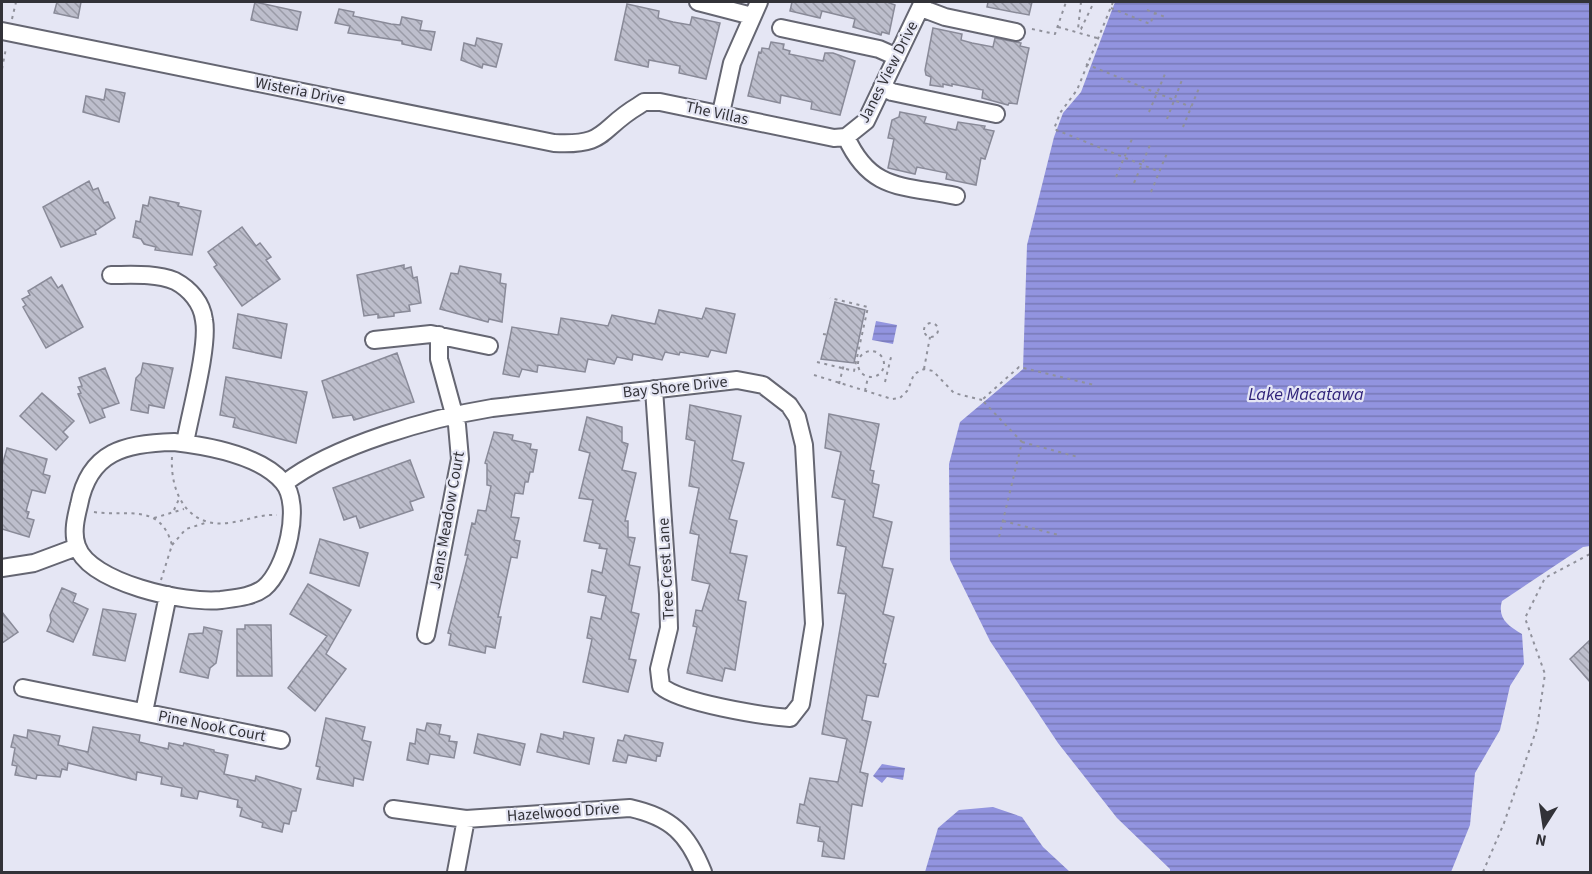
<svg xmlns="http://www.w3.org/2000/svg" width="1592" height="874" font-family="'Source Sans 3',sans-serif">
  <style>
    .water { fill: url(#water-rules) }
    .building { fill: url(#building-back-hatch); stroke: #898a98; stroke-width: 1.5 }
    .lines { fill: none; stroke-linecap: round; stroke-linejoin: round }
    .minor-casing { stroke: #656672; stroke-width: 20 }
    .path { stroke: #90919b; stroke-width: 2; stroke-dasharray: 3 4.5; stroke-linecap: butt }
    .minor { stroke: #fff; stroke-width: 16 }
    .labels { text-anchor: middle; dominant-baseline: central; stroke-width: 4.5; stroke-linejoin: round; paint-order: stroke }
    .street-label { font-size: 16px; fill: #323238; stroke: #e5e6f4 }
    .water-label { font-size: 18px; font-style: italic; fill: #30237a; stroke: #e5e6f4 }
  </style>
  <defs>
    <pattern id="water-rules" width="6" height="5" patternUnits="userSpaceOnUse" patternTransform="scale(1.5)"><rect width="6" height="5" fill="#9294df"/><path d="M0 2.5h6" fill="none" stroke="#7879b6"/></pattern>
    <pattern id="building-back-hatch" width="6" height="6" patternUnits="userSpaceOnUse" patternTransform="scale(1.5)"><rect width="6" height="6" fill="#bdbecc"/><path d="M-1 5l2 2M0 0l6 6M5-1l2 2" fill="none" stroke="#9a9ba7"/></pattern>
  </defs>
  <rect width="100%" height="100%" fill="#e5e6f4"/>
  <!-- water -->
  <path class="water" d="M1115,2H1590V546L1583,547L1502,601C1497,618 1508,626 1522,634L1524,664L1510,686L1500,730L1475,773L1470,825L1451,872H1170V869L1117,818L1058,743L990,641L950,560L949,464L960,422L1023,369L1027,245L1054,137L1063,113L1081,92Z
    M876,321L897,325L893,344L872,340Z
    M882,764L905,768L903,780L887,777L882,783L873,776Z
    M993,807L1022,817L1043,847L1070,872H925L938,828L959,810Z"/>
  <!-- building -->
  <path class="building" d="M57,2H81L78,18L54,13Z
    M255,2L301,12L297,30L251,20Z
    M792,2H887L895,5L889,34L882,32L881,35L853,27L855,19L822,11L820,18L790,11Z
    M988,2H1032L1029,15L987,7Z
    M627,4L659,11L658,18L673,22L690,25L692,17L720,23L706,79L679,73L680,66L649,60L648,67L615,60Z
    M339,9L354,12L353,16L391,24L400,25L402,17L422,21L420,30L435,32L431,50L402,44V41L348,33L350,26L335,23Z
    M933,28L962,34L961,40L972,43L993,47L995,38L1021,43L1020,46L1029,48L1017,104L1009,103L1008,105L982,98L983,90L952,84V86L943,84V87L930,85L931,77L926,75L925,70Z
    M477,38L502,44L496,67L483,64L482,68L461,60L464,43L475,46Z
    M771,42L784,44L783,49L790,51L789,54L823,61L825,53H833L855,61L840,115L811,109L812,102L781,95L780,103L748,96L759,52L761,53L762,48L769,49Z
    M106,89L125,93L119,122L83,112L86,96L104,100Z
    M900,112L926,117L924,123L956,130L958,122L985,126L984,129L994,131L985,159L981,158L976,185L946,179L947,173L917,167L915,174L888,168L894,139L888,138L892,120L899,117Z
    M89,181L93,190L98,188L104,203L108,202L115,218L95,231L96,234L61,247L43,207Z
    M150,197L179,203L178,206L201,211L192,255L155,250L156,247L144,244L141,239L133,237L136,221L140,222L143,205L148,206Z
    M242,227L256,246L260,243L271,257L266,260L280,279L242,306L214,267L217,265L208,252Z
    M404,265V269L411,267L413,278L417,277L421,303L409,305L410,311L394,313V316L378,318V314L364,316L357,275Z
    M460,266L501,274L500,283L506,284L502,322L489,319L488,322L440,309L451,273L458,274Z
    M51,277L58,288L62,285L83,327L46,348L23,307L26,305L22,299L30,295L28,291Z
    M835,302L865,310L854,363L821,359Z
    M706,308L735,314L726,353L711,350L708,357L680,352L679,355L665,352L662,360L633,354L632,360L617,357L614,364L588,359L585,372L538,365L537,372L522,369L519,377L503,374L512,327L558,335L561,318L608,326L612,315L655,324L659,310L702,319Z
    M238,314L287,324L281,358L233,348Z
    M397,353L414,402L354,420L352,415L333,418L322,381Z
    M143,363L173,368L164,408L149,405L148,413L131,410L136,378L141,373Z
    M105,368L119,403L102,409L105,417L90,423L78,394L81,393L78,387L82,386L79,378Z
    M226,377L307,392L296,443L233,427L235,418L220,415Z
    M42,393L74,421L63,432L68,437L56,450L20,416Z
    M690,405L741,416L732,460L744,463L729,519L737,521L730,553L747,556L738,600L746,602L735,670L725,668L722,681L687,673L697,627L693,626L696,610L702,611L710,584L692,580L699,535L690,533L699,488L689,486L695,441L686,439Z
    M829,414L879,424L870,470L874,471L872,483L879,485L873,517L892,522L882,567L893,569L883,614L894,617L883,663L886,664L878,697L867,695L862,720L871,722L860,772L868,774L862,806L852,804L844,859L822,856L824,842L818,841L820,827L797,823L800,804L804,805L810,778L838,782L847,739L822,734L846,594L838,593L846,547L837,545L845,500L832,497L841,452L825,448Z
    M587,417L622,427V442L628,444L622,470L636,473L625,521H628V537L635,538L629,565L640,567L631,612L639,614L629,659L636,660L628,692L583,682L592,639L587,638L591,617L601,619L606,596L588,592L592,570L602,573L607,549L599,548L600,544L584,541L593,500L579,498L590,453L579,450Z
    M494,432L513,435L512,440L531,444L530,449L537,450L533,472H530L528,482H525L523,494L515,493L511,517L519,518L514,540L520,541L517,558L511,557L498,617H501L495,648L486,646L485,653L449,645L451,634L448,633L468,555H465L472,523L475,524L478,510L486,511L491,486L487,485V464L485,463Z
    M7,448L47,459L43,474L50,476L45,493L32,490L26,511L29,512L27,518L34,520L29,537L2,529V466Z
    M410,460L424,497L410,502L413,510L360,528L356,516L344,520L333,488Z
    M320,539L368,553L359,586L310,573Z
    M308,584L351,610L326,654L346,669L315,711L288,688L327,636L290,614Z
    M62,588L76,594L73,602L88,609L73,642L47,631L51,622L50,615Z
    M103,609L136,614L125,661L93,655Z
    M2,612L18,632L2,643Z
    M245,625H271L272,676H237V629H245Z
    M204,627L222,631L216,663L210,668L208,678L180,672L189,634L203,633Z
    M1590,640V682L1570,659Z
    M326,718L365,727L362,740L371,742L363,780L354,778L353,786L317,779L320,767L316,766Z
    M427,723L441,725L439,734L450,736L449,741L457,742L454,758L430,754L428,764L407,760L410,743L415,744L417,729L425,731Z
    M93,727L140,735L139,742L168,749L169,743L183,746L184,743L214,750V752L228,755L224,774L255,781L256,776L301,789L296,811H292L289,824L284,823L282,832L262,827L263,823L240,816L242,808L237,807L238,800L199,791L197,799L181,796L182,788L161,784L162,777L137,772L136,780L68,763L67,770L62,769L60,777L37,775L36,779L15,775L17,766L12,765L15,748L11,747L14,735L27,738L28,730L60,736L58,745L88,752Z
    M564,732L594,738L589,764L537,752L541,734L563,739Z
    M478,734L525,744L520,765L474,753Z
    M625,735L663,743L660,756L657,755L656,761L628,755L626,763L613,761L618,740L623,741Z"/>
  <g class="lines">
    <!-- minor casing -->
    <g class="minor-casing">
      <path id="minor" d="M698,2L752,16
        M921,8L945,17L1016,32
        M781,28L879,49L897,57
        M2,31L554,143C608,146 599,129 638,106L644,102H660L834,138L846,137L866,121L923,2
        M882,87L892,92L996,114
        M721,113L732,63L759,2
        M846,137C871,192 903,185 956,196
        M111,275C131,275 155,273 175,281C190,289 202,303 204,320C209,346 190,414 185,443
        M374,340L431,334L489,346
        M174,442C208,446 260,455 283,482C303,505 286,570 264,588C252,597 235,598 221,600C186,604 89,583 77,546C72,533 76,517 79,505C89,451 126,443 174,442Z
        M285,483C334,445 431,418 492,408L737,380L763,385L789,405L797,417L804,445L814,624L801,704L790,718C763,716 680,703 661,686L659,669L669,628L668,594L654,389
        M2,568L34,563L77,547
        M426,635L460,459L457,425L439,359V335
        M23,688L281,740
        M144,712L168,595
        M393,809L466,819L630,808C671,817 688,834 703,872
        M456,872L466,819"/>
    </g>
    <!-- path -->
    <path class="path" d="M1081,2L1078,29H1081L1094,2
      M1113,2L1077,90L1060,113L1054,129L1160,172
      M1111,8L1150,24L1155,13
      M1147,10L1165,17
      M12,19L16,2
      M1058,27L1097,38
      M1032,29L1055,34L1066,2
      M1086,64L1191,107
      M2,69L6,48
      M1149,112L1165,74
      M1167,119L1182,80
      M1183,127L1199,88
      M1116,177L1132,139
      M1134,183L1150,145
      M1151,192L1167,153
      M924 330a7 7 0 1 1 14 0a7 7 0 1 1-14 0Z
      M823,334L829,335
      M858 364a13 13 0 1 1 26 0a13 13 0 1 1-26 0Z
      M817,362L854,371L868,307L830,298
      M924,369L930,337
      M814,375L892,399L900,398L908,390L914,374L924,369L933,371L954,393L982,400
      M885,382L892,353
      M839,384L844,364
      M865,391L868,377
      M1022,442L1078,457
      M172,457C170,492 187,528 228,523C246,521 259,514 277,515
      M174,510L179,499
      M94,512C127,517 160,502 172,545L161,580
      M154,518L184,509
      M1003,521L1059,535
      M999,537L1022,442L982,400L1019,367L1094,385
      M172,545L186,529L205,523
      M1483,872L1504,823L1537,728L1545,674L1525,618L1545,578L1590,554"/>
    <!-- minor -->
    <use href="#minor" class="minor"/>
  </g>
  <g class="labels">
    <!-- street labels -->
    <g class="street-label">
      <text transform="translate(888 72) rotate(-63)">Janes View Drive</text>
      <text transform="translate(300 91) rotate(11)">Wisteria Drive</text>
      <text transform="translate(717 113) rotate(12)">The Villas</text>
      <text transform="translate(675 387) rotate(-6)">Bay Shore Drive</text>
      <text transform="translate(447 520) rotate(-80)">Jeans Meadow Court</text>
      <text transform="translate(666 569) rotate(-93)">Tree Crest Lane</text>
      <text transform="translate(212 726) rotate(11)">Pine Nook Court</text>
      <text transform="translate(563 812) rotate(-4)">Hazelwood Drive</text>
    </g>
    <!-- water labels -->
    <g class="water-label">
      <text x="1306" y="394">Lake Macatawa</text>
    </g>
  </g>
  <!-- border -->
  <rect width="1592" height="874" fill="none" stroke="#323238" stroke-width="6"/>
  <!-- north arrow -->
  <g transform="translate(1544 826) rotate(192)" stroke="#e5e6f4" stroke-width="4.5" paint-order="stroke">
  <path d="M0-4.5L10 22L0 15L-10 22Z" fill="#323238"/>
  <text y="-9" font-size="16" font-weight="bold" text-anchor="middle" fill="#323238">N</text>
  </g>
</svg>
